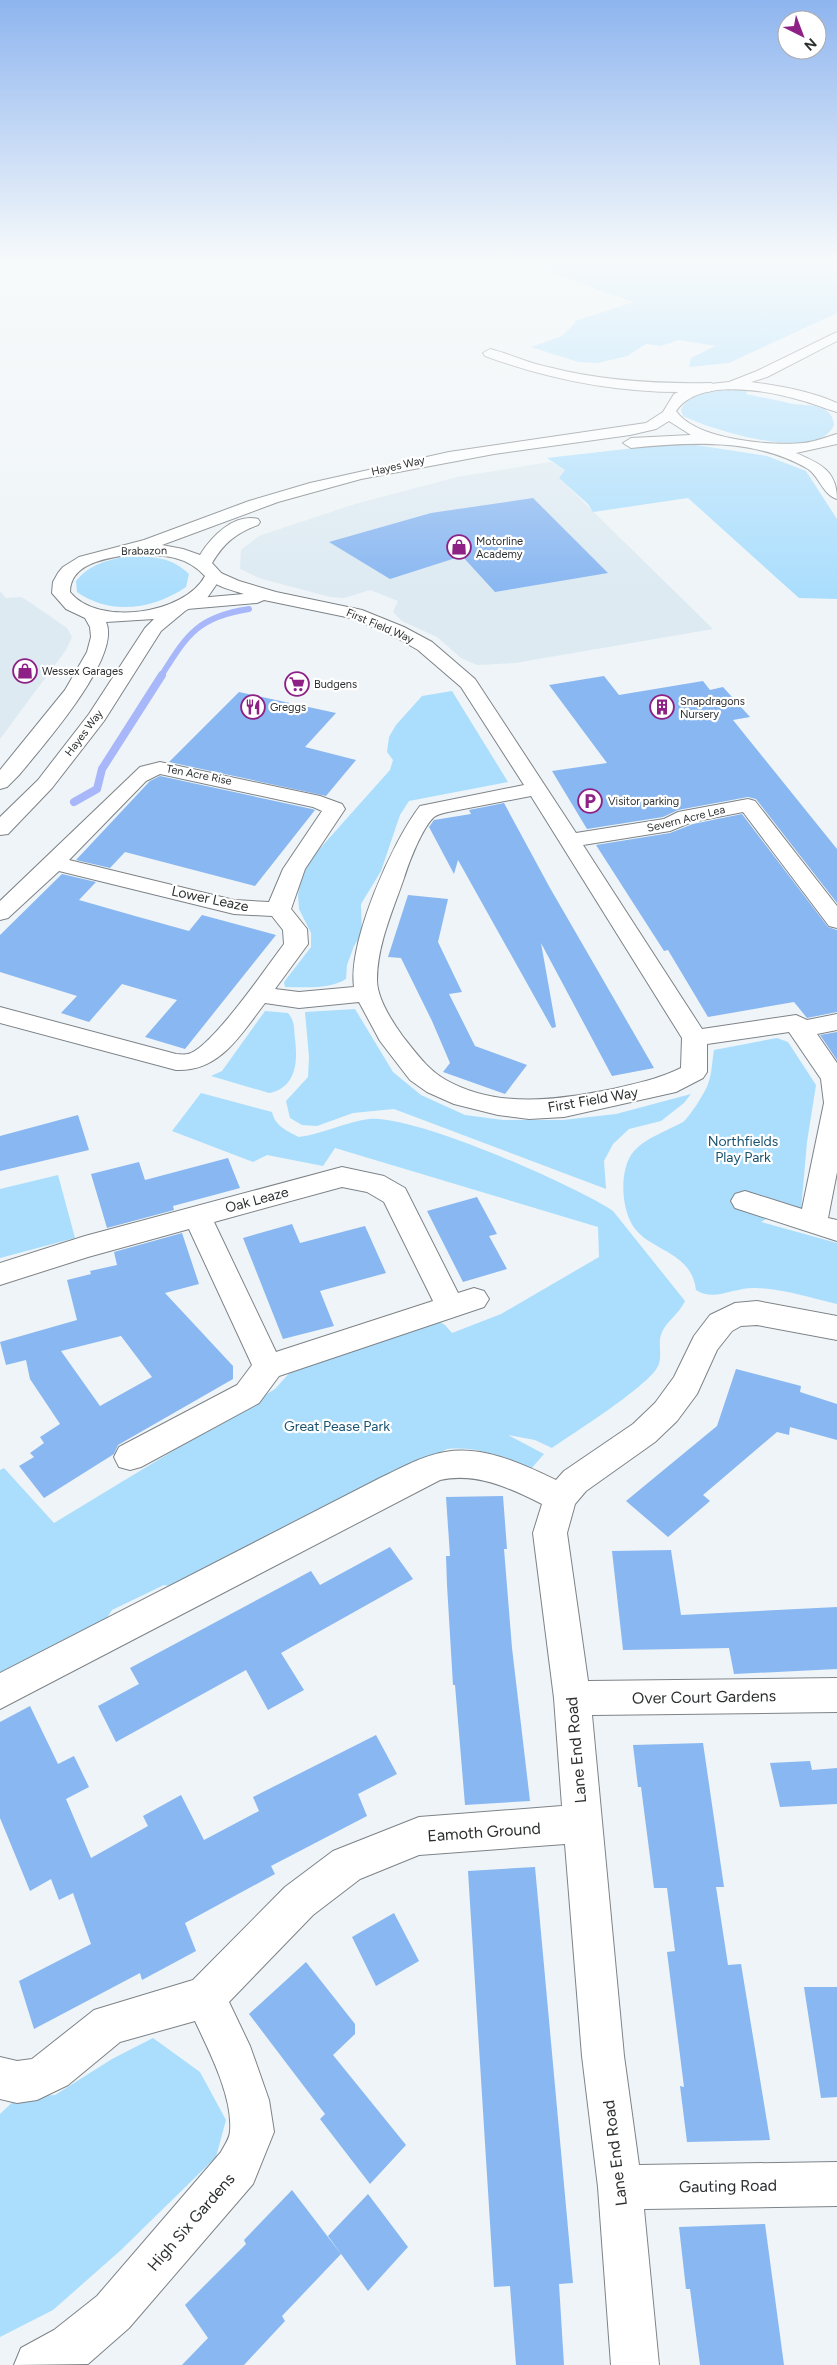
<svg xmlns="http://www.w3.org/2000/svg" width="837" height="2365" font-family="Figtree,sans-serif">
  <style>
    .built { fill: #ddeaf2 }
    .green { fill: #abdefd }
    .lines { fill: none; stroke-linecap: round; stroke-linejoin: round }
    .stream-far1 { stroke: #a7b7fa; stroke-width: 6 }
    .stream { stroke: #a7b7fa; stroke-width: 8 }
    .building { fill: #89b7f1; fill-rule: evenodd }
    .minor-casing { stroke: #7e8387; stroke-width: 2 }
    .tertiary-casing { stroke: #7e8387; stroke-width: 2 }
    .minor { fill: #fff; fill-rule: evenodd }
    .tertiary { fill: #fff; fill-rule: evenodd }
    .labels { text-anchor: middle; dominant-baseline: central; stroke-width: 4.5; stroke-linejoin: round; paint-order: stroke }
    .far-street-label { font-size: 11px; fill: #2d2f30; stroke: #fff }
    .far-poi-label { font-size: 11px; fill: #2d2f30; stroke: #fff; text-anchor: start }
    .street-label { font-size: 14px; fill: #2d2f30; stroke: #fff }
    .park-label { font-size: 14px; fill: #185370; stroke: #fff }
    .near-street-label { font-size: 16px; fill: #2d2f30; stroke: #fff }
  </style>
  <rect width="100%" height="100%" fill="#eef4f7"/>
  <!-- built -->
  <path class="built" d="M551,462L565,470L559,478L713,629L515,663L477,665L461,658L437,637L402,621L393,612L398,601L383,595L370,590L344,598L330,597L259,578L240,569L241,550L259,536L355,504L457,477Z
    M0,591L6,598L21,597L28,601L67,628L72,637L66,650L0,739Z"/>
  <!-- green -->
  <path class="green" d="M515,260H837V313L729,363L689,367L691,358L715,346L679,340L661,346L646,344L627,356L598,363L578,362L531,347L562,336L575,323V321L634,302Z
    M730,390L747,391L746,394L751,395C765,398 779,401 793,404C809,406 832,403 834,425C817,464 710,429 683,416L681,410C688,392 713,392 730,390Z
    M696,445L767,456L806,471L837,519V599L799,598L688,498L593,512L588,504L559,478L565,470L547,458L652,446Z
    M129,556C154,557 170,556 189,574L186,587C154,609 111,616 77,592L76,581C90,564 107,560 129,556Z
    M452,691L508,782L409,801L400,815L381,871L361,904L362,933L354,946L347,965L346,979C328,990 305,987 285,987L284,982L311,947V933L299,909L298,895L301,875L315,854L390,770L393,760L387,752L389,737L396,725L422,696Z
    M355,1009L393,1072L421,1095L465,1115L503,1120H563L616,1114L691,1094L684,1103L661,1121L629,1129L613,1144L604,1161L606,1189L394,1109L353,1113L317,1126L302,1125L290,1118L286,1101L308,1077L309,1057L305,1012Z
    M265,1011L288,1013C295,1021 294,1029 295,1039C298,1062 296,1088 269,1093L211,1076L222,1071Z
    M777,1038L788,1042L816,1085L807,1142L801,1210L783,1209L761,1222L837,1243V1304C811,1298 783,1289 756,1288C733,1287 715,1302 696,1290C692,1253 653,1251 636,1230C621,1213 618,1169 634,1151C647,1137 667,1131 683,1122C689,1118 706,1091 708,1084C712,1074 712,1061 714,1050Z
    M201,1093L272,1112C275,1126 287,1131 299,1137C323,1134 345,1122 369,1119C413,1114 574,1185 613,1211L685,1301C679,1314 667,1321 662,1332C657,1342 663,1356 658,1366C650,1385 572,1434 552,1448L535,1440L508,1435L544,1454L530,1470C499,1457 482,1446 447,1449L181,1588L164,1585L112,1610L100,1629L0,1680V1470L4,1468L54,1523L275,1389L294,1368L434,1319L445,1325L452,1333L501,1314L599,1257L598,1227L335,1148L323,1166L267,1155L253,1162L172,1131Z
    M58,1175L75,1238L0,1258V1189Z
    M153,2038L200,2072L226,2120L216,2157L121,2250L53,2310L0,2337V2114L18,2097L55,2095L112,2059Z"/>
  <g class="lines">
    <!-- stream-far1 -->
    <path class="stream-far1" d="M161,676C187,635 197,617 249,609"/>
    <!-- stream -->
    <path class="stream" d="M74,802L97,789L102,769L162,675"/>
  </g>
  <!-- building -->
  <path class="building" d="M533,498L608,573L495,592L462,556L390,579L329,542L431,513Z
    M604,676L619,695L703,681L710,690L723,687L750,717L733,720L837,849V903L756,799L748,797L678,810L663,817L587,829L552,771L607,763L549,685Z
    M239,692L336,713L305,747L356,760L326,796L169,762Z
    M160,776L312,809L315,810L255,886L125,852L110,868L76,860L150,781Z
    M504,803L550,888L654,1068L612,1076L541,943L556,1027L552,1028L458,860L454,874L429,827L434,820L471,814L469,810Z
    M742,814L828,927L837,930V1012L807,1018L794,1002L708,1017L668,950L664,951L596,845L670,833L693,824Z
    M62,874L96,882L79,900L135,916L189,931L202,915L276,935L185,1049L145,1037L177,1000L122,984L89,1022L61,1013L77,996L0,972V935Z
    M408,895L448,899L438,942L462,992L449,994L475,1046L527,1065L505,1094L443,1072L450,1063L432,1021L401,958L388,957Z
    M837,1032V1060L820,1035Z
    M78,1115L89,1150L0,1171V1136Z
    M228,1158L240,1188L173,1206L174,1210L107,1228L91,1174L139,1162L145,1180Z
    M477,1197L497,1234L489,1236L507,1269L463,1282L427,1211Z
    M292,1224L300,1243L365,1226L386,1273L320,1291L334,1326L283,1339L243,1238Z
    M182,1233L199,1284L165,1293L233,1366V1379L118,1445L114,1454L44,1498L19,1466L34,1457L30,1453L44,1443L40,1437L60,1424L30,1379L26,1360L6,1365L0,1342L77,1320L67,1280L91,1274L90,1271L117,1265L114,1252ZM121,1336L152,1377L100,1406L61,1351Z
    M736,1369L801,1386L800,1392L837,1404V1440L790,1427L789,1435L777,1432L703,1495L710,1501L668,1537L626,1501L717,1426Z
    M503,1496L507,1549H504L512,1648L530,1801L465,1805L455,1685H453L447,1585L446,1556H450L446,1497Z
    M390,1547L413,1579L281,1653L304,1690L268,1710L246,1670L116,1742L98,1706L139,1684L130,1668L311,1571L320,1585Z
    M671,1550L681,1615L837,1607V1669L734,1674L729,1648L623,1650L612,1551Z
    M30,1706L58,1764L74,1756L89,1787L66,1799L91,1858L148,1826L143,1816L181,1795L204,1840L259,1811L253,1797L376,1735L397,1774L358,1794L367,1816L271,1866L275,1874L185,1923L196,1951L142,1980L140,1973L34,2029L19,1981L91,1944L73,1893L59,1900L51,1879L30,1891L0,1818V1722Z
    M703,1743L724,1887H716L728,1965L741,1964L770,2140L687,2142L680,2086L684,2087L667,1952L675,1951L667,1888H654L641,1787H638L633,1745Z
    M810,1761L812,1770L837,1768V1804L780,1807L770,1763Z
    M535,1867L573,2283L559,2284L564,2365H516L510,2286L494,2287L468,1871Z
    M394,1913L419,1961L376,1986L352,1937Z
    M306,1962L355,2024V2034L333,2055L406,2145L370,2184L320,2119L325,2114L249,2014Z
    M804,1987H837V2097L821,2098Z
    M292,2190L341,2254L282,2316L285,2321L244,2365H182L208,2338L185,2305L246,2244L244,2240Z
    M368,2194L408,2247L368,2291L328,2236Z
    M765,2224L784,2365H700L690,2289H686L679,2227Z"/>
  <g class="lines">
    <!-- minor casing -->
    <g class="minor-casing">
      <path id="minor" d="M490,349C510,354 528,363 548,367C602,381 656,384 711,383L718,387C713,394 697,392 689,392C619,393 551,380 485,356L483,353Z
        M214,570L239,581L276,592L362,610L404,627L432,642L475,679L576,833L664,819L678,812L748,799L755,801L837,906V928L829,926L743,812L692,822L670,831L583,845L702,1029L796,1015L807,1020L837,1014V1030L817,1034L837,1063V1172L828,1218L837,1220V1241L735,1208L731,1201L735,1194L745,1191L802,1209L824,1103L821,1079L789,1032L707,1044V1072L703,1078L676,1092L564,1117L529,1119L498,1115L454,1104L427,1092L410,1080L380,1041L359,1002L299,1008L265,1003C241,1034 220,1072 176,1070L0,1023V1007L176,1054C180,1054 184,1055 188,1054C211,1049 268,965 284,944L283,930L272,916L234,914L59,871L8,918L0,920V901L140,767L160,762L320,796L342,804L345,809L305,869L291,909L307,929L308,944L275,989L299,992L354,987C348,942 392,842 420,806L524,785L461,687L418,650L392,635L351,618L264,600L257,603L187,609L181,608L178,604L181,600L187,599L244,594C232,590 213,586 205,575L208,571ZM160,774L313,807L322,811L283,869L269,902L234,900L69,860L146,781ZM531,796L682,1038L681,1068C659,1079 637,1083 613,1089C558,1100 498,1109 446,1080C428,1070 417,1054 404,1038C393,1023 377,999 377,980C377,945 393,910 404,878C409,862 422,828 434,817C438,814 444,813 448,812Z
        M342,1167L384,1176L405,1188L458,1293L474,1288L484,1291L489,1299L484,1307L279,1376L259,1403L141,1467L130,1470L119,1467L114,1457L119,1447L237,1385L252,1365L189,1229L88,1257L0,1285V1263L85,1236ZM342,1187L367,1192L384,1202L433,1301L276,1352L214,1222Z
        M757,1301L837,1316V1340L757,1325L741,1326L732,1331L717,1350L697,1394L677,1421L655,1442L586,1491L575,1504L567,1533L588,1681L837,1678V1712L592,1715L624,2056L639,2165L837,2162V2206L644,2209L659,2365H611L598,2187L582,2056L565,1844L419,1855L360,1879L313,1915L229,2002L250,2046L269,2100L274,2132L253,2184L129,2328L88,2364L14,2365L21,2348L54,2330L97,2296L221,2152C224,2146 230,2138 230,2131C233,2097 209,2051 195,2021L120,2042L68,2085L37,2100L17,2103L0,2099V2057L17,2061L32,2059L94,2010L193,1980L285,1887L333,1851L419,1817L562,1806L554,1698L533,1533L542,1504C510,1488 476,1472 440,1480L0,1709V1673L380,1478C401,1468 422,1456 445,1452C483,1445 522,1464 556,1480L564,1471L633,1424L655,1403L674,1377L694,1336L710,1315L735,1303Z"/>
    </g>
    <!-- tertiary casing -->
    <g class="tertiary-casing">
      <path id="tertiary" d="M837,332V341L767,377L751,382C780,386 810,391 837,403V412C825,409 813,403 800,400C766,390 699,378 676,411C696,440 771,446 803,443C815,442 826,437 837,434V444L796,453C819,463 837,470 837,499C823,495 819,476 808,469C756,438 690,442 631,448L623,443L631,438L691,435L669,421L656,429L630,435L494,454L361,479L278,502L162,545L183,549L200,555C211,537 234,513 258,519L260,522L258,525C236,533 224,543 212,563L223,575L207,598L185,611L161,631L104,721L52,788L8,834L0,835V817L38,780L89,714L145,628L154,619L106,622C122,657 42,747 19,775L7,787L0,789V770L65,690L87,652L91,637L90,627L85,618L66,609L52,593L53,582L58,573L63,567L79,557L144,540L249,501L310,483L449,452L646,423L663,412L674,394L692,386L729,382L757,371ZM132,554C160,555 185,554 205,576C185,614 98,627 70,592C70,562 109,558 132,554Z"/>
    </g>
    <!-- minor -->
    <use href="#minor" class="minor"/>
    <!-- tertiary -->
    <use href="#tertiary" class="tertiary"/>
  </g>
  <!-- sky -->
  <linearGradient id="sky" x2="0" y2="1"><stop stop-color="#8eb5ef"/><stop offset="0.44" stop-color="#f7fafb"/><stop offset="1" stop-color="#f7fafb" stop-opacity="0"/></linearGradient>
  <rect width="837" height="591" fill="url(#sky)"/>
  <!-- icons -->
  <defs>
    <g id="shop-ring" transform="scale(1.25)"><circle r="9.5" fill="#fff" stroke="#8d2185" stroke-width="1.5"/><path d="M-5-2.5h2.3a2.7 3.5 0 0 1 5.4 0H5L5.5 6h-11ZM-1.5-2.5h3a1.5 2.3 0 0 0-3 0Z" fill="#8d2185"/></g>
    <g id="supermarket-ring" transform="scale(1.25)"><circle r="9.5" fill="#fff" stroke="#8d2185" stroke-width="1.5"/><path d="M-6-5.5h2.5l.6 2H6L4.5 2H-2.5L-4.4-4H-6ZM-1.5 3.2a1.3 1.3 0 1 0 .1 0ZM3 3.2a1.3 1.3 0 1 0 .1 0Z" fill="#8d2185"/></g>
    <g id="restaurant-ring" transform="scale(1.25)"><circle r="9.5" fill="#fff" stroke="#8d2185" stroke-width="1.5"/><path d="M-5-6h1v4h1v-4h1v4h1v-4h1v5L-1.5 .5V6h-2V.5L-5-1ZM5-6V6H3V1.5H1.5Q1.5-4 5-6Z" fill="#8d2185"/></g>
    <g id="building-ring" transform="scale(1.25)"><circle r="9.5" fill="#fff" stroke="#8d2185" stroke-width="1.5"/><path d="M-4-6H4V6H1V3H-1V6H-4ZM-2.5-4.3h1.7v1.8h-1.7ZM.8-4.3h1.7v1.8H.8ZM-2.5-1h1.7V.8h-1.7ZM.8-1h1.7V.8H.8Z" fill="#8d2185"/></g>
    <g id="parking-ring" transform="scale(1.25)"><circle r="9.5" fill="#fff" stroke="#8d2185" stroke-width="1.5"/><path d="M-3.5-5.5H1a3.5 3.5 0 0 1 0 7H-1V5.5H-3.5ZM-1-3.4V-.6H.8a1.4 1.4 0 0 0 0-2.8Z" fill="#8d2185"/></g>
  </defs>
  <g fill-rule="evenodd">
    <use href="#shop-ring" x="459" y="547"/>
    <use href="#shop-ring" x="25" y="671"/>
    <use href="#supermarket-ring" x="297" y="684"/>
    <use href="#restaurant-ring" x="253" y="707"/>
    <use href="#building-ring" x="662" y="707"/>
    <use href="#parking-ring" x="590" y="801"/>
  </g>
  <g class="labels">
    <!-- far-street labels -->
    <g class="far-street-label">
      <text transform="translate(398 466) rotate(-13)">Hayes Way</text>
      <text transform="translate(144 551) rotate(-1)">Brabazon</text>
      <text transform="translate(380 626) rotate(23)">First Field Way</text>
      <text transform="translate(84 733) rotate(-53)">Hayes Way</text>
      <text transform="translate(199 775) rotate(11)">Ten Acre Rise</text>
      <text transform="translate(686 819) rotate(-14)">Severn Acre Lea</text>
    </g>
    <!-- far-poi labels -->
    <g class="far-poi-label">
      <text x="476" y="541">Motorline<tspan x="476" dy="13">Academy</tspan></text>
      <text x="42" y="671">Wessex Garages</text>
      <text x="314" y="684">Budgens</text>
      <text x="680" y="701">Snapdragons<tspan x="680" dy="13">Nursery</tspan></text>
      <text x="270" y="707">Greggs</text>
      <text x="608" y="801">Visitor parking</text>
    </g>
    <!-- street labels -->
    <g class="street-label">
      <text transform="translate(210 899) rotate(12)">Lower Leaze</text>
      <text transform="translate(593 1100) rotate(-10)">First Field Way</text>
      <text transform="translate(257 1200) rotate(-15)">Oak Leaze</text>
    </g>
    <!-- park labels -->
    <g class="park-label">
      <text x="743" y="1141">Northfields<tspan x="743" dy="16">Play Park</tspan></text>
      <text x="337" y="1426">Great Pease Park</text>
    </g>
    <!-- near-street labels -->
    <g class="near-street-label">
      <text transform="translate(704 1697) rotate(-1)">Over Court Gardens</text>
      <text transform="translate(576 1750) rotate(-95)">Lane End Road</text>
      <text transform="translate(484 1832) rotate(-4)">Eamoth Ground</text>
      <text transform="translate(615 2153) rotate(-97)">Lane End Road</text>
      <text transform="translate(728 2186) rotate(-1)">Gauting Road</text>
      <text transform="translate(191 2222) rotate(-49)">High Six Gardens</text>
    </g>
  </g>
  <!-- north arrow -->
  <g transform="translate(802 35) rotate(138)"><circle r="24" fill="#ffffff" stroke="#abacac"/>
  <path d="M0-4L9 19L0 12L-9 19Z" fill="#8d2185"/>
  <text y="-8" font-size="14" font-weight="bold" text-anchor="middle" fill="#2d2f30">N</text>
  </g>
</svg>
